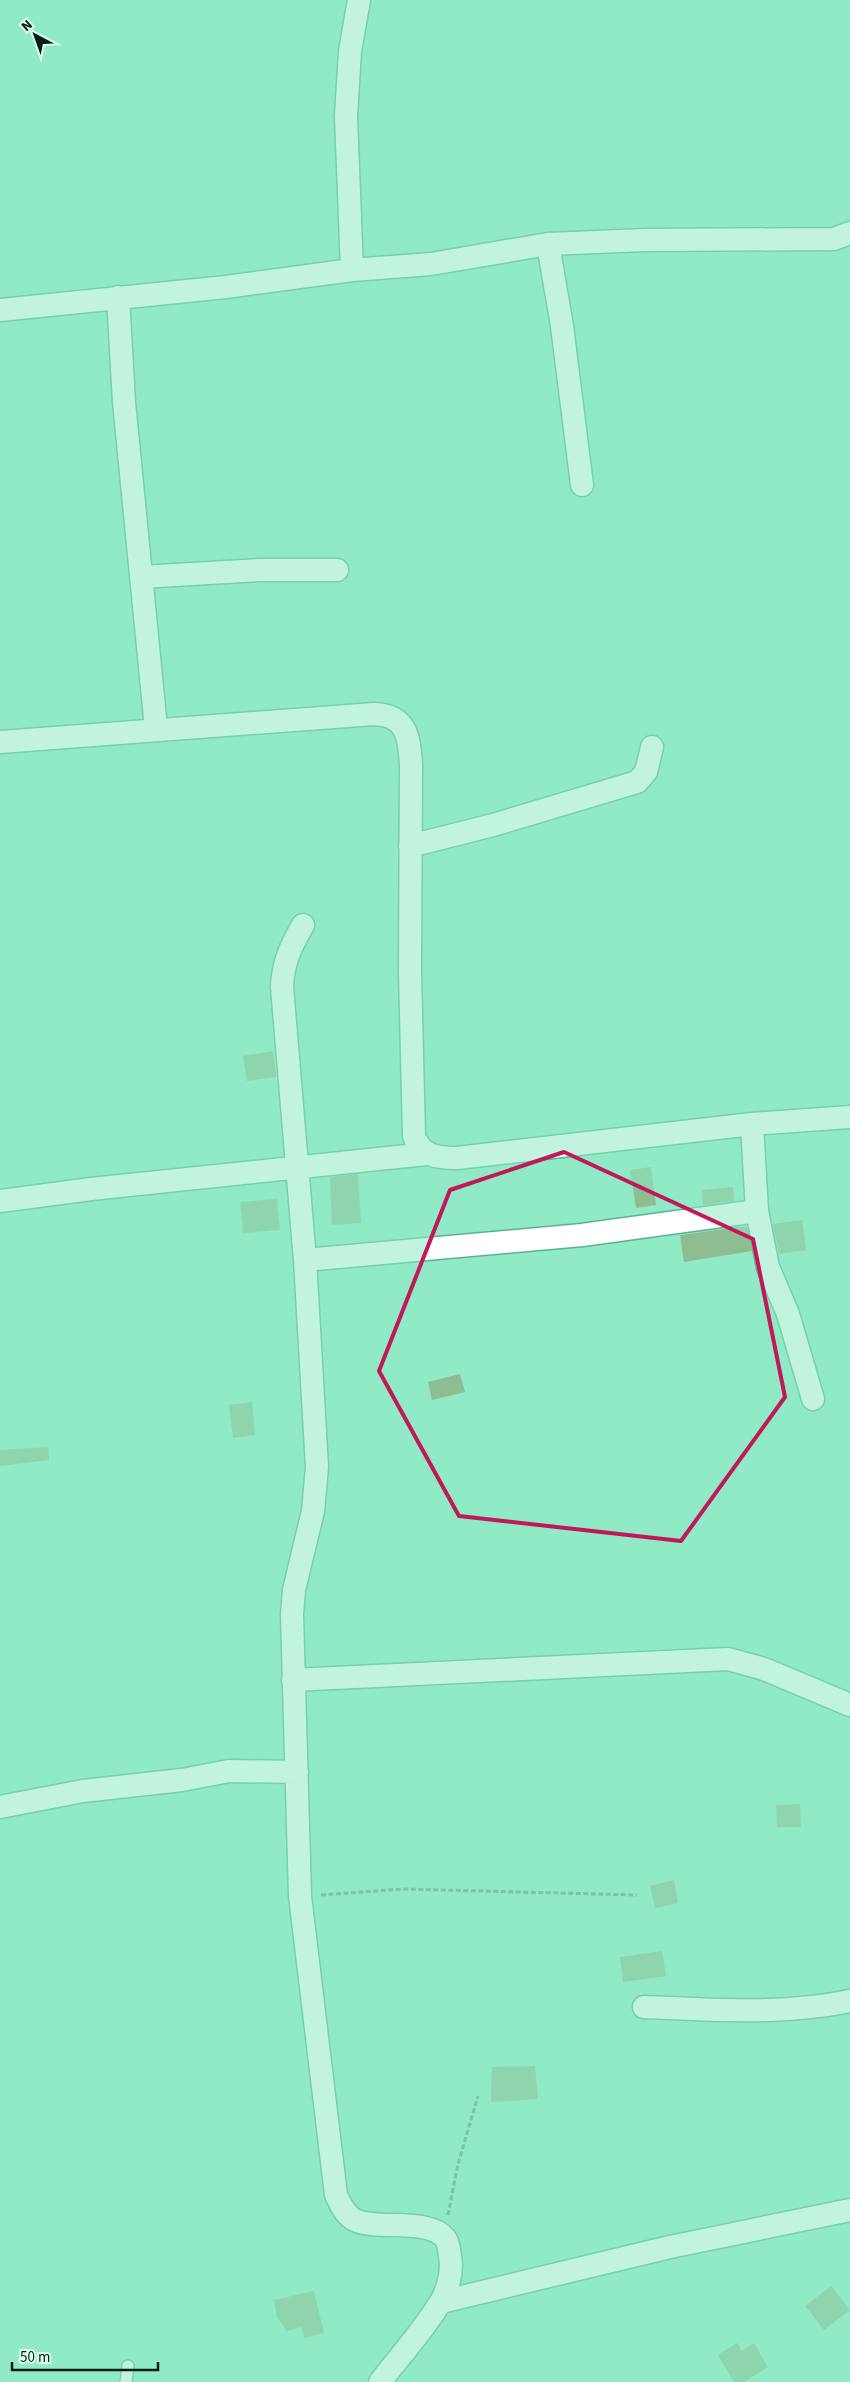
<svg xmlns="http://www.w3.org/2000/svg" width="850" height="2382" font-family="'Source Sans 3',sans-serif">
  <style>
    .building { fill: #8dbd90 }
    .lines { fill: none; stroke-linecap: round; stroke-linejoin: round }
    .service-casing { stroke: #59b390; stroke-width: 14 }
    .minor-casing { stroke: #59b390; stroke-width: 25 }
    .path { stroke: #599b81; stroke-width: 3; stroke-dasharray: 5 2.5; stroke-linecap: butt }
    .service { stroke: #fff; stroke-width: 11 }
    .minor { stroke: #fff; stroke-width: 22 }
    .marked { fill: none; stroke: #c2185b; stroke-width: 4; stroke-linejoin: round }
  </style>
  <rect width="100%" height="100%" fill="#90eac5"/>
  <!-- building -->
  <path class="building" d="M273,1051L276,1077L247,1081L243,1056Z
    M651,1167L656,1205L636,1208L630,1170Z
    M358,1174L361,1223L332,1225L330,1177Z
    M733,1187L734,1201L703,1205L702,1190Z
    M277,1199L280,1230L243,1233L240,1202Z
    M802,1220L806,1250L779,1254L773,1224Z
    M740,1227H747L752,1251L684,1262L680,1235Z
    M460,1374L465,1392L432,1400L428,1382Z
    M252,1402L255,1435L233,1438L229,1405Z
    M48,1447L49,1460L0,1466V1450Z
    M800,1804L801,1827H777L776,1805Z
    M674,1880L678,1903L655,1908L650,1886Z
    M662,1951L666,1976L623,1982L620,1957Z
    M535,2066L538,2099L491,2102L492,2067Z
    M831,2286L850,2310L824,2330L805,2306Z
    M314,2291L324,2333L304,2338L301,2327L287,2331L277,2317L274,2300Z
    M737,2343L742,2351L754,2343L768,2367L744,2382H734L718,2355Z"/>
  <g class="lines">
    <!-- service casing -->
    <g class="service-casing">
      <path id="service" d="M126,2382L128,2366"/>
    </g>
    <!-- minor casing -->
    <g class="minor-casing">
      <path id="minor" d="M548,244L562,326L582,485
        M352,270L346,116L350,51L359,0
        M118,297L124,402L156,728
        M0,310L226,287L352,270L431,264L548,244L645,240L834,239L850,233
        M141,577L259,570H337
        M0,742L374,714C407,715 409,737 411,764L410,973L414,1136C421,1156 437,1158 457,1158L752,1124L850,1117
        M410,846L493,825L637,782L646,772L652,747
        M303,925C291,946 283,962 282,987L305,1260L317,1467L313,1511L294,1590L292,1614L300,1896L336,2195C341,2205 346,2217 357,2221C380,2230 428,2218 445,2238C449,2243 449,2250 450,2256C453,2270 448,2291 440,2303C423,2331 400,2356 380,2382
        M752,1124L757,1211L768,1267L788,1314L813,1399
        M0,1201L91,1189L426,1154
        M305,1260L582,1235L757,1211
        M293,1680L728,1659L764,1669L850,1705
        M0,1807L83,1791L182,1780L229,1771L297,1772
        M644,2007C712,2010 783,2015 850,2001
        M441,2302L670,2247L850,2210"/>
    </g>
    <!-- path -->
    <path class="path" d="M321,1895L403,1889L637,1895
      M448,2215L458,2164L478,2096"/>
    <!-- service -->
    <use href="#service" class="service"/>
    <!-- minor -->
    <use href="#minor" class="minor"/>
  </g>
  <!-- marked area -->
  <path d="M0 0H850V2382H0ZM564,1152L753,1239L785,1397L681,1541L459,1516L379,1371L450,1190Z" fill="#90eac5" fill-opacity=".55" fill-rule="evenodd"/>
  <path class="marked" d="M564,1152L753,1239L785,1397L681,1541L459,1516L379,1371L450,1190Z"/>
  <!-- north arrow -->
  <g transform="translate(35 35) rotate(319)" stroke="#ddfeef" stroke-width="4" paint-order="stroke">
  <path d="M0-4L9 19L0 12L-9 19Z" fill="#042016"/>
  <text y="-8" font-size="14" font-weight="bold" text-anchor="middle" fill="#042016">N</text>
  </g>
  <!-- scale -->
  <path d="M12 2362v8h146v-8" fill="none" stroke="#042016" stroke-width="2.5"/>
  <text x="20" y="2362" font-size="15" fill="#042016" stroke="#ddfeef" stroke-width="4" paint-order="stroke">50 m</text>
</svg>
